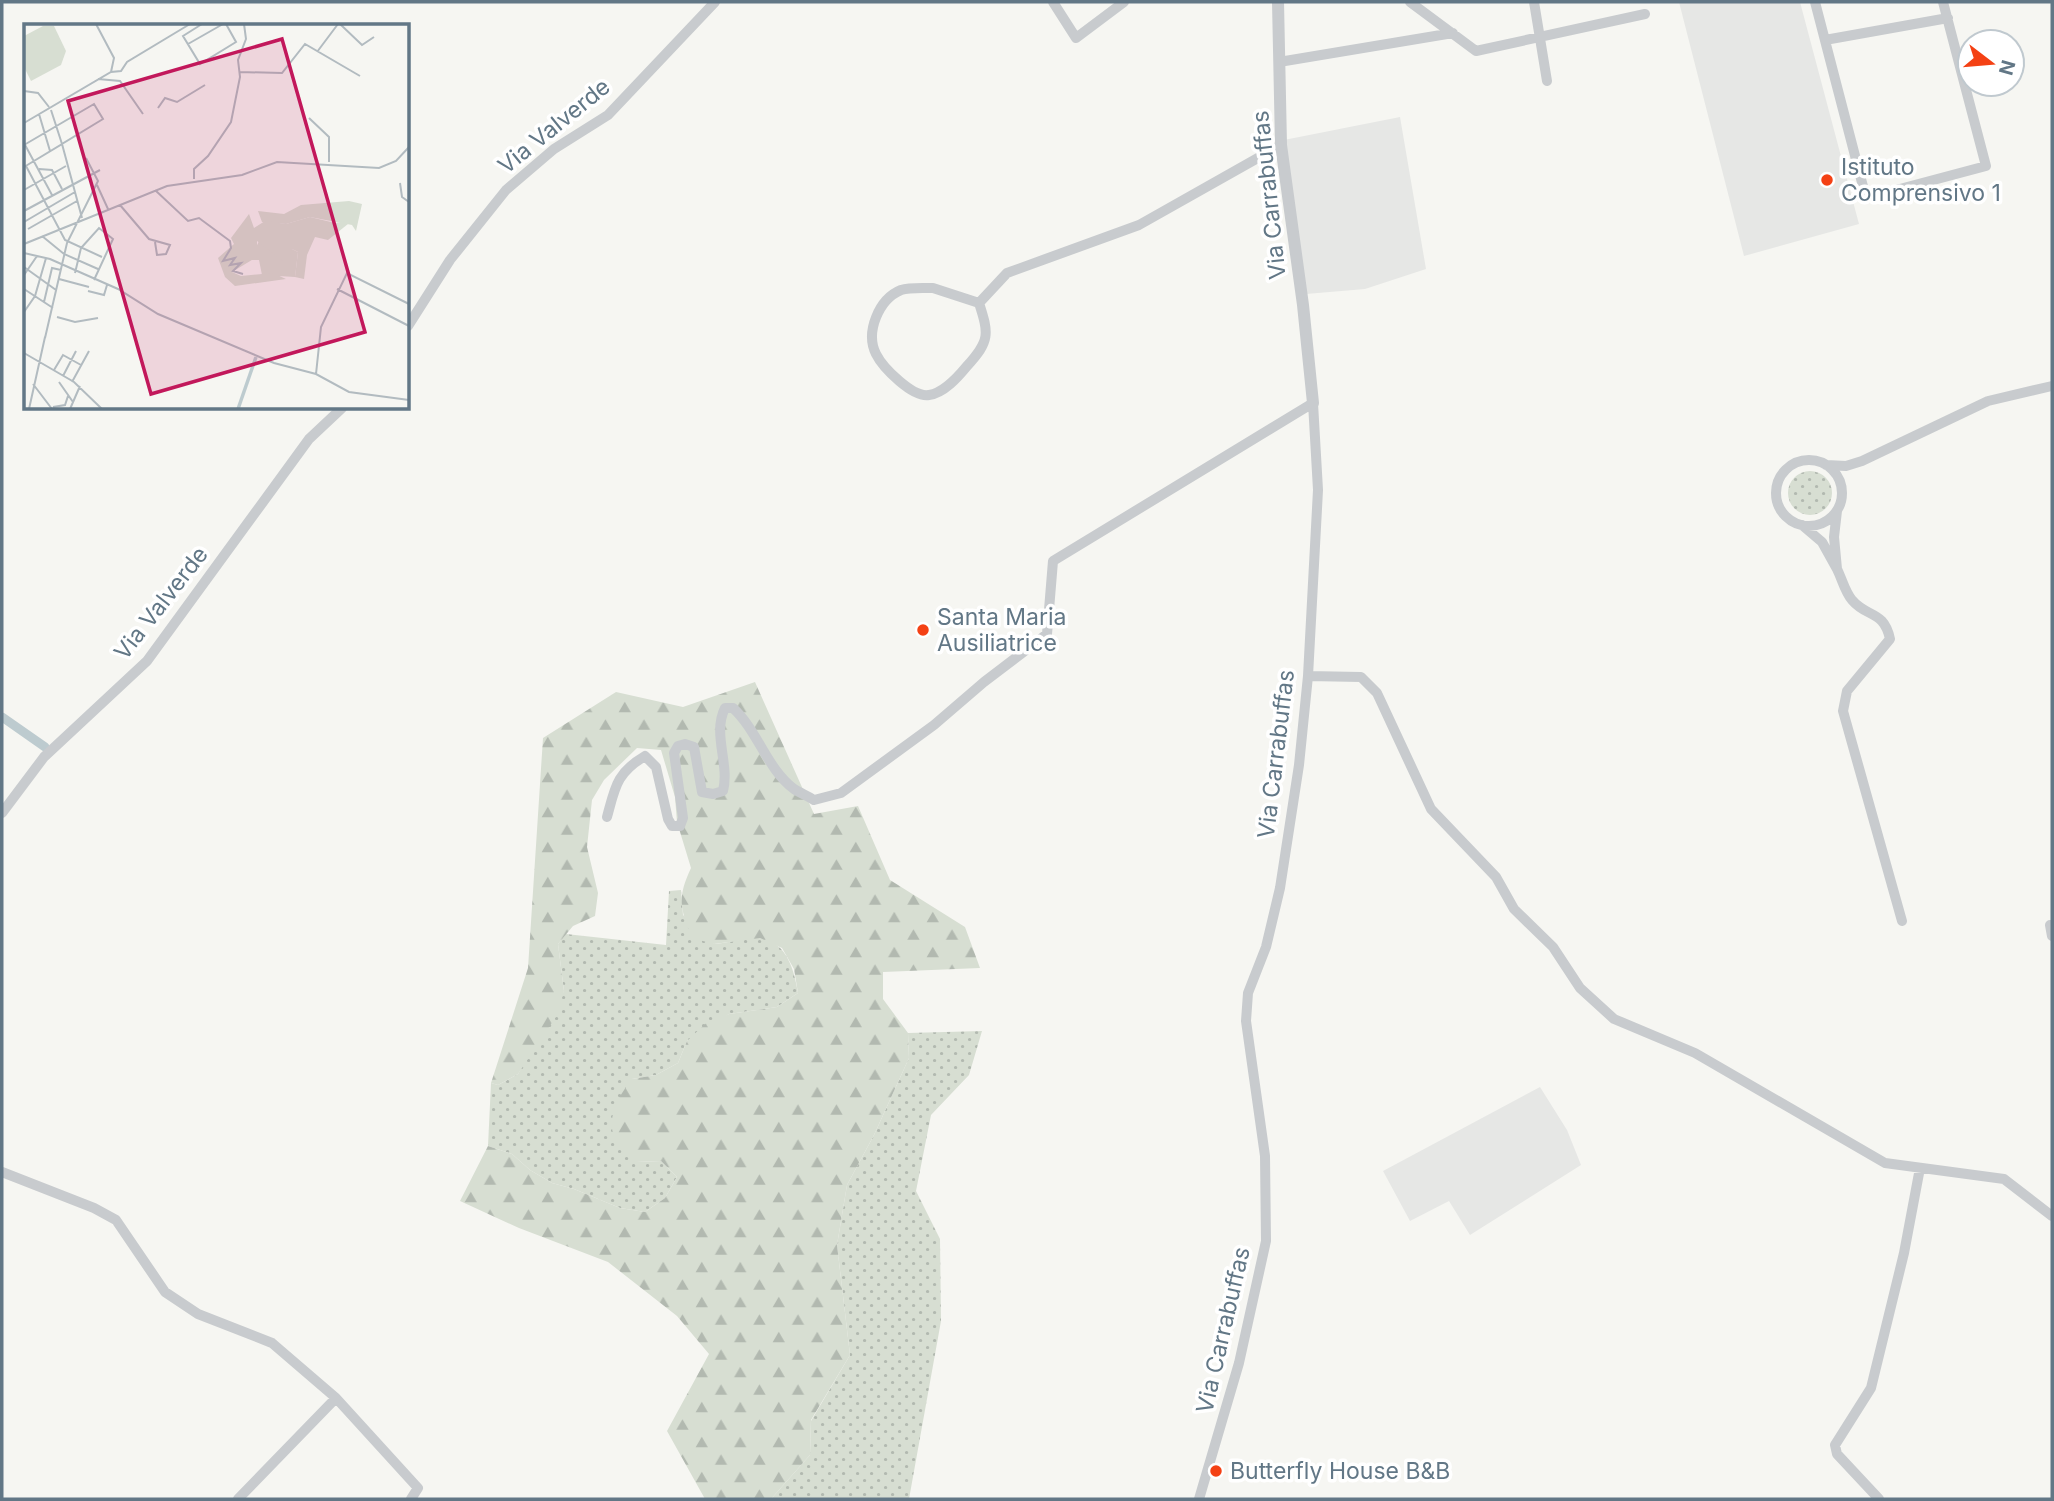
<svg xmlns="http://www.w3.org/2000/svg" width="2054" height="1501" font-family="Inter,sans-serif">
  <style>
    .built { fill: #e6e7e5 }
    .grass { fill: url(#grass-dots) }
    .forest { fill: url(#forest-firs) }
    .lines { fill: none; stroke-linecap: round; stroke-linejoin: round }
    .canal { stroke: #bdcbcf; stroke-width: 9 }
    .minor { stroke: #c8cbce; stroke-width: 10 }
    .tertiary { stroke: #c8cbce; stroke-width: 12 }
    .poi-dot { fill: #f44114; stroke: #fff; stroke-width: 2.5 }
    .labels { text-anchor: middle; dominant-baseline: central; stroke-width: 7; stroke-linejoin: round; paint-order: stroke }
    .street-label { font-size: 23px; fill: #627786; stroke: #fff }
    .poi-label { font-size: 23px; fill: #627786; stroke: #fff; text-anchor: start }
    .inset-river { fill: none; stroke: #bdcbcf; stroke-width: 3.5 }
    .inset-road { fill: none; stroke: #b2bbc0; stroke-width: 2 }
    .view { fill: #c2185b; fill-opacity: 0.15; stroke: #c2185b; stroke-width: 3.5 }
    .inset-edge { fill: none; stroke: #627786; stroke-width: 3.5 }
  </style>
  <defs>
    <pattern id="grass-dots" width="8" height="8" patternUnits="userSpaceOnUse" patternTransform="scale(1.75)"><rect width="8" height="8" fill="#d7ded2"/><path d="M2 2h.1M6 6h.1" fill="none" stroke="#b2b9b0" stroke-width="1.8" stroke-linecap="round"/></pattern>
    <pattern id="forest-firs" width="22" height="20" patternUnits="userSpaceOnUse" patternTransform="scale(1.75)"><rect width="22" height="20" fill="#d7ded2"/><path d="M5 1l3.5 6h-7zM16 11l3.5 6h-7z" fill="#b2b9b0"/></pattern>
  </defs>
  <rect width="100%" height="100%" fill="#f6f6f2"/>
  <!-- built -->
  <path class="built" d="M1679,2H1800L1859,224L1744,256Z
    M1400,117L1426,269L1365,289L1306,294L1284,140Z
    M1540,1087L1567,1130L1581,1165L1470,1235L1449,1201L1410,1221L1383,1171Z"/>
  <!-- grass -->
  <path class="grass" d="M1788 493a22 22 0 1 1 44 0a22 22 0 1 1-44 0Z
    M681,890L683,915L714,944C728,943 746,937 759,938C787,941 794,970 798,993L777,1007L729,1014L687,1041L678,1063L656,1075L632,1079L637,1162L661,1161L677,1177L665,1198L645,1212L620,1208L574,1189L552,1183L530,1170L512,1154L488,1146L491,1083L498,1085L518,1074L564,991L558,944L566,934L666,945L669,891Z
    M982,1031L969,1075L931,1115L916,1191L940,1239L941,1321L909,1499H771L810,1455L811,1421L850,1355L837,1245L847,1185L874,1135L909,1058L908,1033Z"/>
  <!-- forest -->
  <path class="forest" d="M755,682L814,814L858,806L890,880L965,927L980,968L883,972V999L908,1033L909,1058L874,1135L847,1185L837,1245L850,1355L811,1420L810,1455L771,1499H705L667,1431L709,1354L677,1316L608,1262L519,1228L460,1201L488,1146L512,1154L530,1170L552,1183L574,1189L620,1208L645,1212L665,1198L677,1177L661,1161L637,1162C632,1157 624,1152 620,1147C602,1124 617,1098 632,1079L656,1075L678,1063L687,1041L705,1024L729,1014L777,1007L798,993L794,969L782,948L760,938L714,944L692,938C680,908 677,898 691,868L677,822L675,797L661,750L637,748L604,780L592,800L587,847L598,893L595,916L573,926L558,944L564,991L557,1015L518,1074L498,1085L491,1083L528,968L543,738L616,692L683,707Z"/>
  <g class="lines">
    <!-- canal -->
    <path class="canal" d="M2,717L45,747"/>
    <!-- minor -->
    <path class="minor" d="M1053,2L1076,38L1124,2
      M1410,2L1476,51L1645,14
      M1534,2L1547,81
      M1815,2L1866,198L1986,166L1943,2
      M1825,40L1948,18
      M1279,62L1453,33
      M933,288L979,303C989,334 990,341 967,366C958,377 944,393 929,395C913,398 883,368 876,354C865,332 879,299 901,290C910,287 923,288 933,288Z
      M979,303L1007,273L1139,225L1281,145
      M408,326L450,260L506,190L554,149L608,115L715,2
      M1776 493a33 33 0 1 1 66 0a33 33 0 1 1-66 0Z
      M1826,465L1846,466L1862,461L1988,401L2052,386
      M1802,525L1822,542L1837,569L1834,537L1837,511
      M1837,569C1842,579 1845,592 1852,600C1867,618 1884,610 1890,639L1847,691L1843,711L1902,921
      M1308,676L1361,677L1377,693L1431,809L1496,877L1514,909L1553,947L1580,988L1614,1019L1695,1053L1885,1163L2004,1179L2052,1216
      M2,813L44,757L147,661L309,439L342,408
      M607,817C615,788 616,773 645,756L656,767L668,819L672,826H680L683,818L674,753L678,746L685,744L694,747L702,792L713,794L723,791C730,764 712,734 725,708H733C758,731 767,769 794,789C800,793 808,796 814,800L841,793L934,725L984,682L1047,634L1053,561L1313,403L1318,490L1308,676L1299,765L1280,888L1266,947L1248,993L1246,1021L1265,1156L1266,1241L1239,1363L1199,1499
      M2052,925H2050L2052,936
      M2,1172L94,1208L116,1220L165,1292L198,1314L272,1343L336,1398L418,1488L411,1499
      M238,1499L336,1398
      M1879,1499L1837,1454L1835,1445L1871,1388L1904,1253L1920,1168"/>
    <!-- tertiary -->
    <path class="tertiary" d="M1278,2L1281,145L1303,305L1313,403"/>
  </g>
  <!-- markers -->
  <g class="poi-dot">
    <circle cx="1827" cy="180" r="7"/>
    <circle cx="923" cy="630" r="7"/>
    <circle cx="1216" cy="1471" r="7"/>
  </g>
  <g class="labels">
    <!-- street labels -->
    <g class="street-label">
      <text transform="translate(554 126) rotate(-39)">Via Valverde</text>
      <text transform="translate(1269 195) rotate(-96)">Via Carrabuffas</text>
      <text transform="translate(161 603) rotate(-52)">Via Valverde</text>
      <text transform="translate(1276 754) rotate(-83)">Via Carrabuffas</text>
      <text transform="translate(1223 1330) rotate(-77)">Via Carrabuffas</text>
    </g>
    <!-- poi labels -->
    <g class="poi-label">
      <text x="1841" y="167">Istituto<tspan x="1841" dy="26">Comprensivo 1</tspan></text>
      <text x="937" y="617">Santa Maria<tspan x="937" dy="26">Ausiliatrice</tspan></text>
      <text x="1230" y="1471">Butterfly House B&amp;B</text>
    </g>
  </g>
  <!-- overview -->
  <g transform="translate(24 24)">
    <rect width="385" height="385" fill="#f6f6f2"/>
    <path d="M325,177L338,180L332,207L328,201L286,193L262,200L238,198L234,187L260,190L277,181ZM236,215L254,232L268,225L274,228L271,253L238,251L235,236H226Z" fill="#d7ded2"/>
    <path d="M225,190L230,204L241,197L262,200L286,193L311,199L329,196L304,216L291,213L283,231L280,255L271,253L274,228L268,225L265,235L259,237L233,217V233L208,248L217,252L249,249L262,255L211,262L201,253L194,234L210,220L207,214Z" fill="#d7ded2"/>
    <path d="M19,2H30L42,27L37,41L7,57L0,43V12Z" fill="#d7ded2"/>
    <path class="inset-river" d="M214,385L232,333"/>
    <path class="inset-road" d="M72,0L90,34L87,48M178,0L159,12L176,40L212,18L202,0M316,0L338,21L350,13M164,20L199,0M293,28L314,0M216,48L258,49L281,20L336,52M74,55L96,57L119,90M0,67L14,69L25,83M134,84L141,74L153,78L181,61M15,90L26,127M285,94L305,113V138M0,99L87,48L97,47L103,38L166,0M0,119L28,171M0,121L70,80L79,95L38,120L58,194M2,142L41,216L78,233M0,143L38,120L27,86M15,145L28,146L38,165M170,155V145L184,132L207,98L216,53L214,36L222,15L220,0M376,159L378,173L385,178M73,161L84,185M0,166L42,142M131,166L164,197L175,194L206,217L207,224L199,237L211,234L206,241L217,239L209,247L219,250M96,181L125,215L146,221L142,230L133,231L131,218M0,187L76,146M0,198L51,168M4,205L53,177M18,212L40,230L74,245M0,220L143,162L218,151L253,138L355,144L372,137L385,123M0,229L26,235L94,265L134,290L250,339L292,350L325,368L385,376M0,243L32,266M51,249L57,224L75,204L89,215L70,256M0,251L13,232M35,255L65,263M0,265L29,284M313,265L385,302M64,267L80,271L83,261M20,278L28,244L37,246M0,288L11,272L22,234M33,293L51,298L74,294M21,314L43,219L74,157L62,134M0,329L50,358L78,385M30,346L39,331L57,341M292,350L297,303L323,249L385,280M39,352L52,327M35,358L49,378M48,358L65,327M9,360L28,385M29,383L41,381L44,372M5,385L21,313M46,385L56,362"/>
    <path class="view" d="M258,15L341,308L127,370L44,77Z"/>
    <rect width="385" height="385" class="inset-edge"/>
  </g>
  <!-- border -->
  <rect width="2054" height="1501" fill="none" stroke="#627786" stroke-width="7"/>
  <!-- north arrow -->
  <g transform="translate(1991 63) rotate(106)"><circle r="33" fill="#ffffff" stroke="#c0c9cf" stroke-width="2"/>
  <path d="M0-5L12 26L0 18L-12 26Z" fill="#f44114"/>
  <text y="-10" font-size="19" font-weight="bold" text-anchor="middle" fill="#627786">N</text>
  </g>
</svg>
